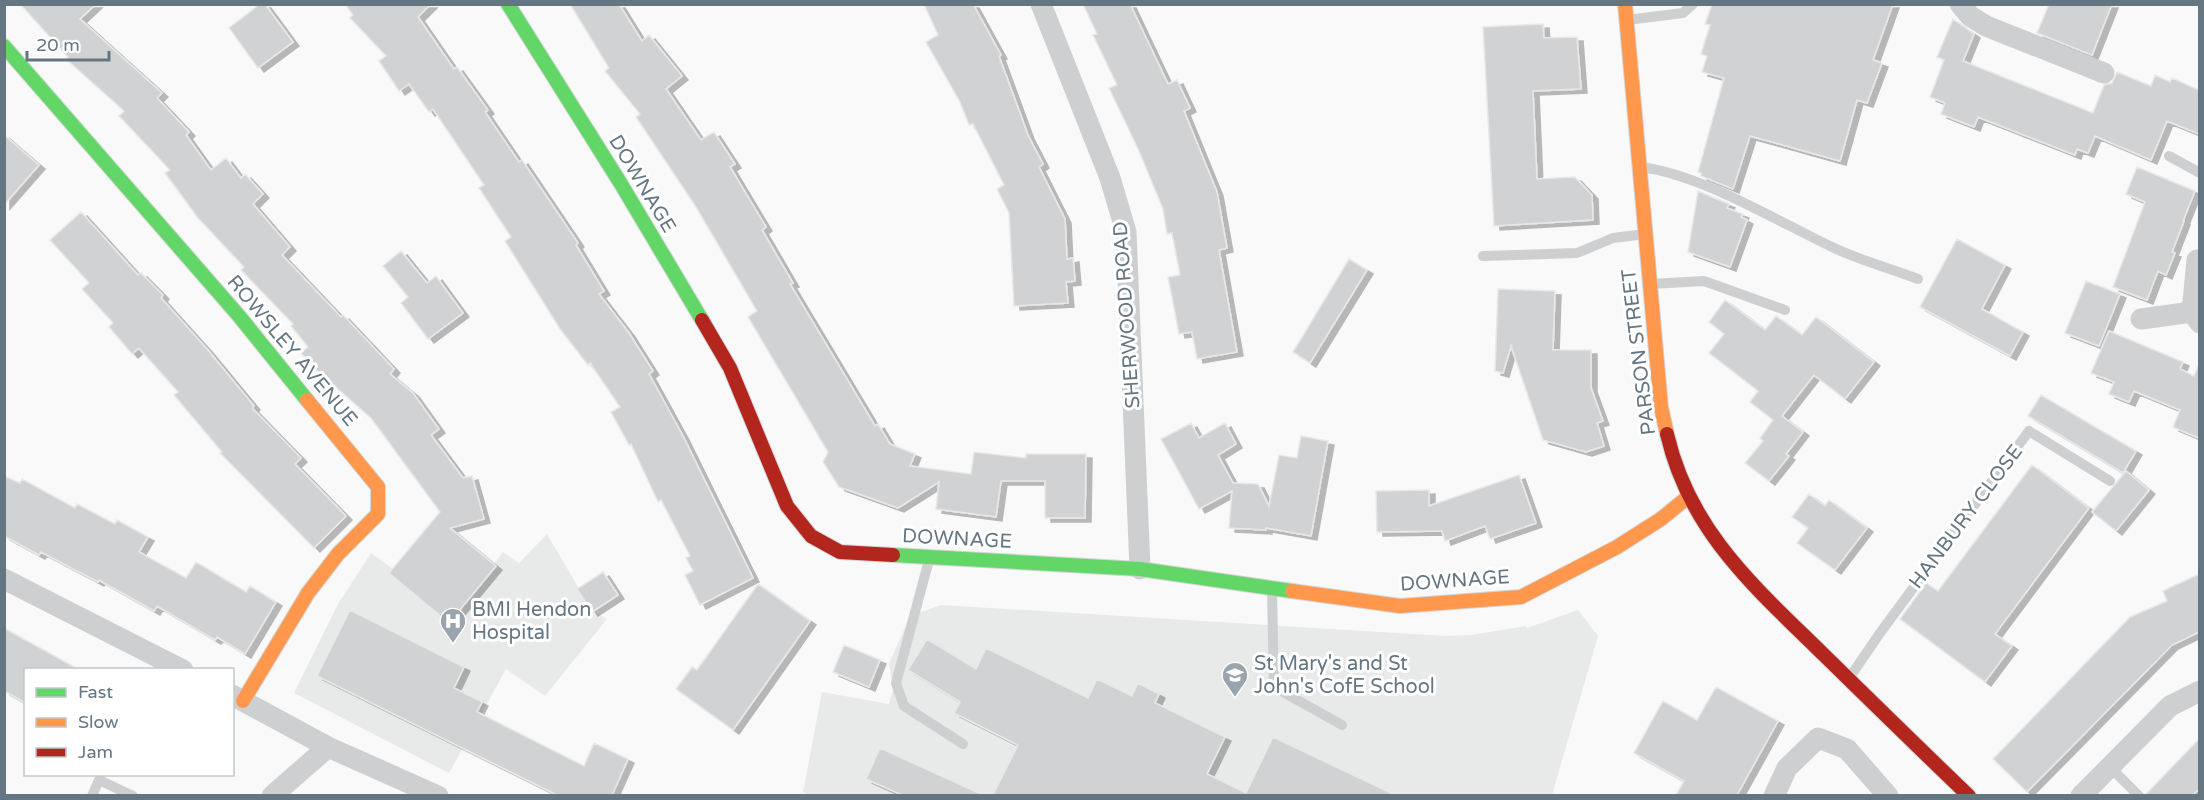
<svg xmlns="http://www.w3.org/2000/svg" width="2204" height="800" font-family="'Varela Round',sans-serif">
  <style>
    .built { fill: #e8e9e9 }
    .building { fill: #d0d2d3; stroke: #e8e8e8; stroke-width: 1.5; filter: url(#shadow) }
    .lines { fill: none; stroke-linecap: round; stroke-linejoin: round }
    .fast-casing { stroke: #d5d6d7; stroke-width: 16 }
    .slow-casing { stroke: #d5d6d7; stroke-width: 16 }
    .jam-casing { stroke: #d5d6d7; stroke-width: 16 }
    .lane { stroke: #cecfd0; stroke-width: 10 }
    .street { stroke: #cecfd0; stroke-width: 21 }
    .fast { stroke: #63d668; stroke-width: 14 }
    .slow { stroke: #ff974d; stroke-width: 14 }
    .jam { stroke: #b3261e; stroke-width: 14 }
    .labels { text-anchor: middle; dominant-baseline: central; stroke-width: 6; stroke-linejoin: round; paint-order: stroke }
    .street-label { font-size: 20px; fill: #657683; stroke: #fff }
    .poi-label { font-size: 20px; fill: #657683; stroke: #fff; text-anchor: start }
  </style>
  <defs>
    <filter id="shadow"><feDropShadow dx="6" dy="4" stdDeviation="0" flood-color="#0004"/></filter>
  </defs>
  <rect width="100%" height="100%" fill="#f9f9f9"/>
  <!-- built -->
  <path class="built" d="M547,534L592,611L607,619L545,696L506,669L449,773L294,693L338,604L371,553L456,615L503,552L519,563Z
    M941,605L1446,636L1471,635L1526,626L1527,628L1578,610L1598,636L1552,795L810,796L803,792L822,692L889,704L893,690L889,664L910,616Z"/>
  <!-- building -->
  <path class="building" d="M20,4H96L80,19L162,93L157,98L189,132L186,135L211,170L226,158L241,178L245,174L263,194L253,204L290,247L282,255L341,317L343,315L394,369L390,374L413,393L439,429L431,435L463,478L472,476L484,519L450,528L496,566L449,623L389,573L440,512L371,418L331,383L329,385L301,353L308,347L291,326L293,324L241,270L244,267L198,218L165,173L170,170L119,116L124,111L66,59L68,57Z
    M260,4H265L293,42L258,68L229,28Z
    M345,4H431L418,17L454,69L457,67L488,110L485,112L519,162L522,160L578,243L576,245L604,291L599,294L629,333L653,371L649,374L683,436L753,578L700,605L685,575L693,571L686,558L690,556L661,500L658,502L631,444L629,445L611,412L620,407L590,363L588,365L560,329L505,241L511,237L479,188L484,185L433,109L429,112L409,84L399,91L379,61L386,56L350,18L353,15Z
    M570,4H619L642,41L649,35L682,76L666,89L701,140L714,132L735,164L730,167L766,227L762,230L793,283L790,284L875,426L878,424L890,444L915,454L910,466L971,474L974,452L1026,458V454H1086L1085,518H1045V481H1001L996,517L936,509L939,482L898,508L839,487L823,462L828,452L748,317L757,311L696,207L636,117L640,114L605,71L609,68Z
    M924,4H973L1001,55L999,56L1028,135L1043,164L1039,167L1065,219L1067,259L1073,258L1075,281L1066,282L1068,303L1014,306L1009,213L997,189L1004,185L973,124L969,125L960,102L926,42L938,35Z
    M1083,4H1130L1168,84L1177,80L1190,108L1184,111L1217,192L1227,248L1219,250L1237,352L1197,359L1192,332L1179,334L1168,277L1180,275L1172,233L1167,234L1163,209L1139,151L1109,88L1117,85L1093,35L1097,34Z
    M1712,4H1893L1873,60L1882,63L1867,103L1857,100L1840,161L1750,136L1733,189L1701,176V173L1698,172L1724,78L1702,72L1707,56L1701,54L1710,25L1705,24Z
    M2049,4H2112L2092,55L2037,33Z
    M1953,19L1974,34L1963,61L2093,113L2104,85L2112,83L2117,72L2151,86L2155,75L2170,82L2172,78L2199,90V134L2167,121L2151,160L2095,136L2088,153L2077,149L2075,155L1978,117L1974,127L1941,114L1945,103L1930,97L1944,60L1937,57Z
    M1543,24L1544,38L1577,37L1581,89L1533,91L1537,179L1575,177L1592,195L1593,220L1494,226L1483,27Z
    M4,135L39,165L4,205Z
    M2137,167L2195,191L2183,221H2184L2172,252L2175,253L2166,275L2158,271L2147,300L2113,287L2145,202L2126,194Z
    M1698,191L1729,204L1727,208L1743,214L1741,217L1747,220L1730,267L1688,252Z
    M81,212L138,275L141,273L163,295L161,298L207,349L254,406L252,408L301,458L295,464L346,516L314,548L220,453L222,452L174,395L178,392L139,348L132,354L109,327L113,323L82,289L89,283L50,240Z
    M1957,239L2005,265L1982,309L2023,332L2010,356L1920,307Z
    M401,251L427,283L436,276L463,313L428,339L401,303L408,297L383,266Z
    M1349,259L1367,270L1310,363L1293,352Z
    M2086,281L2120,294L2099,346L2065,333Z
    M1498,289L1555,291L1553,350H1591V388L1603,421L1597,423L1604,446L1586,452L1543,440L1511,346L1503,373L1495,371Z
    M1725,300L1765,330L1776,316L1802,335L1816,317L1874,362L1845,399L1814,375L1782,416L1803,432L1786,454L1789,456L1769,481L1745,463L1763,441L1760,438L1773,420L1750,402L1758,391L1709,353L1724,334L1709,322Z
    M2109,331L2183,362L2180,369L2194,376L2199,364V438L2173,427L2180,410L2134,391L2129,402L2109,394L2114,382L2091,373Z
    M2041,395L2136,451L2123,473L2028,416Z
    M1191,423L1199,438L1225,423L1236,444L1218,455L1233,483L1258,484L1269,506L1279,455L1297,458L1301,436L1328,441L1311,536L1266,528V530L1229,528L1232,491L1199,509L1161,439Z
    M2032,465L2089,508L1995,634L2012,646L1985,682L1900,619L1926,583L1938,591Z
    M2126,471L2149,490L2116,531L2092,512Z
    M1519,475L1536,523L1490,539L1485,526L1445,541L1442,531L1377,532L1376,491L1429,490V506Z
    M4,476L20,483L22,479L75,508L77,504L115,524L117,520L148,537L139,552L186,578L196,562L246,592L250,586L276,602L245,654L217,637L215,640L157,606L154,611L99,580L98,582L41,552L39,555L4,536Z
    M1809,494L1825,506L1829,500L1867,528L1835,570L1797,543L1808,528L1792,517Z
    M603,572L618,595L592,612L577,589Z
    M2199,574V632L2172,645L2027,792L1993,759L2130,617L2167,601L2163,591Z
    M758,584L810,621L733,730L676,689L692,667L697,670Z
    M350,610L464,667L454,688L482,702L477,712L584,766L594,743L628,759L612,795H557L317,676Z
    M4,628L78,669H26V703L4,691Z
    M927,639L976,669L986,648L1088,698L1097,679L1132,696L1138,683L1159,694L1155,703L1225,737L1207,774L1246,793L1273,737L1395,795H993L1018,745L954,713L960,702L908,670Z
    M844,645L880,660L869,687L833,672Z
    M1716,687L1778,721L1737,795H1676L1684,781L1634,753L1663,701L1697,720Z
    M2199,739V789L2193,795H2146V794Z
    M880,748L983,795H902L866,779Z"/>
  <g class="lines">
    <!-- fast casing -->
    <g class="fast-casing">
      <path id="fast" d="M508,4L621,184L702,320
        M4,46L239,316L307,400
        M893,555L1140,569L1292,591"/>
    </g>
    <!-- slow casing -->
    <g class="slow-casing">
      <path id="slow" d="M1625,4L1661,407L1667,434
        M1292,591L1400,606L1521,597L1617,547L1661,519L1688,497
        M243,701L308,593L338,554L378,514V487L307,400"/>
    </g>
    <!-- jam casing -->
    <g class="jam-casing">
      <path id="jam" d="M702,320L730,368L787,506L811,536L840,552L893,555
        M1667,434C1690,533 1756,588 1825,656C1873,703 1921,750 1969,796"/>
    </g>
    <!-- lane -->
    <path class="lane" d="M1627,20L1683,13L1693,4
      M2169,156L2200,173
      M1641,167C1702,175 1775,220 1832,247C1859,260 1889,268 1918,279
      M1483,256L1577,253L1613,238L1645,234
      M1650,284L1704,281L1785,310
      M929,560L896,683L904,706L963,744
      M1272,591L1274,687L1342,725
      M1850,677L1880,633L2029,431L2110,481
      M2109,766L2139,796
      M92,796L99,780L133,796"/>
    <!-- street -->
    <path class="street" d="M1041,4L1110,178L1126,232L1140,569
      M1960,4L1970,16L1986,26L2104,73
      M2197,260L2192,312L2200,323
      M2141,319L2192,312
      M4,579L183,670
      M232,695L328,747L438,796
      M272,796L328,747
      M1774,796L1787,768L1818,738L1847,749L1888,796
      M2081,796L2170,706L2200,691"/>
    <!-- fast -->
    <use href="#fast" class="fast"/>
    <!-- slow -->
    <use href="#slow" class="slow"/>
    <!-- jam -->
    <use href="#jam" class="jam"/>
  </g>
  <!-- icons -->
  <defs>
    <g id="hospital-pin" transform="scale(1.35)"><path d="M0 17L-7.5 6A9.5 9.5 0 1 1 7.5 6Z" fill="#99a4ac" stroke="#fff"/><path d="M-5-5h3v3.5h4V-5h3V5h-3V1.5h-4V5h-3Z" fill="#fff"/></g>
    <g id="school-pin" transform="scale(1.35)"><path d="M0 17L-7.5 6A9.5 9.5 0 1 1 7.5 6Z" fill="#99a4ac" stroke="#fff"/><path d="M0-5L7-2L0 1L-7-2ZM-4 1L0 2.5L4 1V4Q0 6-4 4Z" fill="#fff"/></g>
  </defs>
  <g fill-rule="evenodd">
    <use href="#hospital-pin" x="453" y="621"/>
    <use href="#school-pin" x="1235" y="675"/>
  </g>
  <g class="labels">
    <!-- street labels -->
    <g class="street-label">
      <text transform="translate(642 184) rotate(59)">DOWNAGE</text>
      <text transform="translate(1127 315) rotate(-94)">SHERWOOD ROAD</text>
      <text transform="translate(292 351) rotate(50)">ROWSLEY AVENUE</text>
      <text transform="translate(1639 352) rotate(-97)">PARSON STREET</text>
      <text transform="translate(1966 517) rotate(-53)">HANBURY CLOSE</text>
      <text transform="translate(957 539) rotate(3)">DOWNAGE</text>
      <text transform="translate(1455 581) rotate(-4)">DOWNAGE</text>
    </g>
    <!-- poi labels -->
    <g class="poi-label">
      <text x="472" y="610">BMI Hendon<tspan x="472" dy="23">Hospital</tspan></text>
      <text x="1254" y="664">St Mary's and St<tspan x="1254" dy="23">John's CofE School</tspan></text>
    </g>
  </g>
  <!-- border -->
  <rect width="2204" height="800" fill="none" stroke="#657683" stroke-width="12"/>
  <!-- legend -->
  <rect x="24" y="668" width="210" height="108" fill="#ffffff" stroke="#c1c8cd" stroke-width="1.5"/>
  <rect x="36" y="688" width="30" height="9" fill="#63d668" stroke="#c1c8cd" stroke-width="1.5"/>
  <text x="78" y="698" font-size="18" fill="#657683">Fast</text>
  <rect x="36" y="718" width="30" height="9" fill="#ff974d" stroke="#c1c8cd" stroke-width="1.5"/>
  <text x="78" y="728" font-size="18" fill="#657683">Slow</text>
  <rect x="36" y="748" width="30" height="9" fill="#b3261e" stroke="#c1c8cd" stroke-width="1.5"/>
  <text x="78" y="758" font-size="18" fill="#657683">Jam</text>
  <!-- scale -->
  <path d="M27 51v9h82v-9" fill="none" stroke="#657683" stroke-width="3"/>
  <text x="36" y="51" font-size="18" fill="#657683" stroke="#ffffff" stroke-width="4.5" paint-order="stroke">20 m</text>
</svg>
